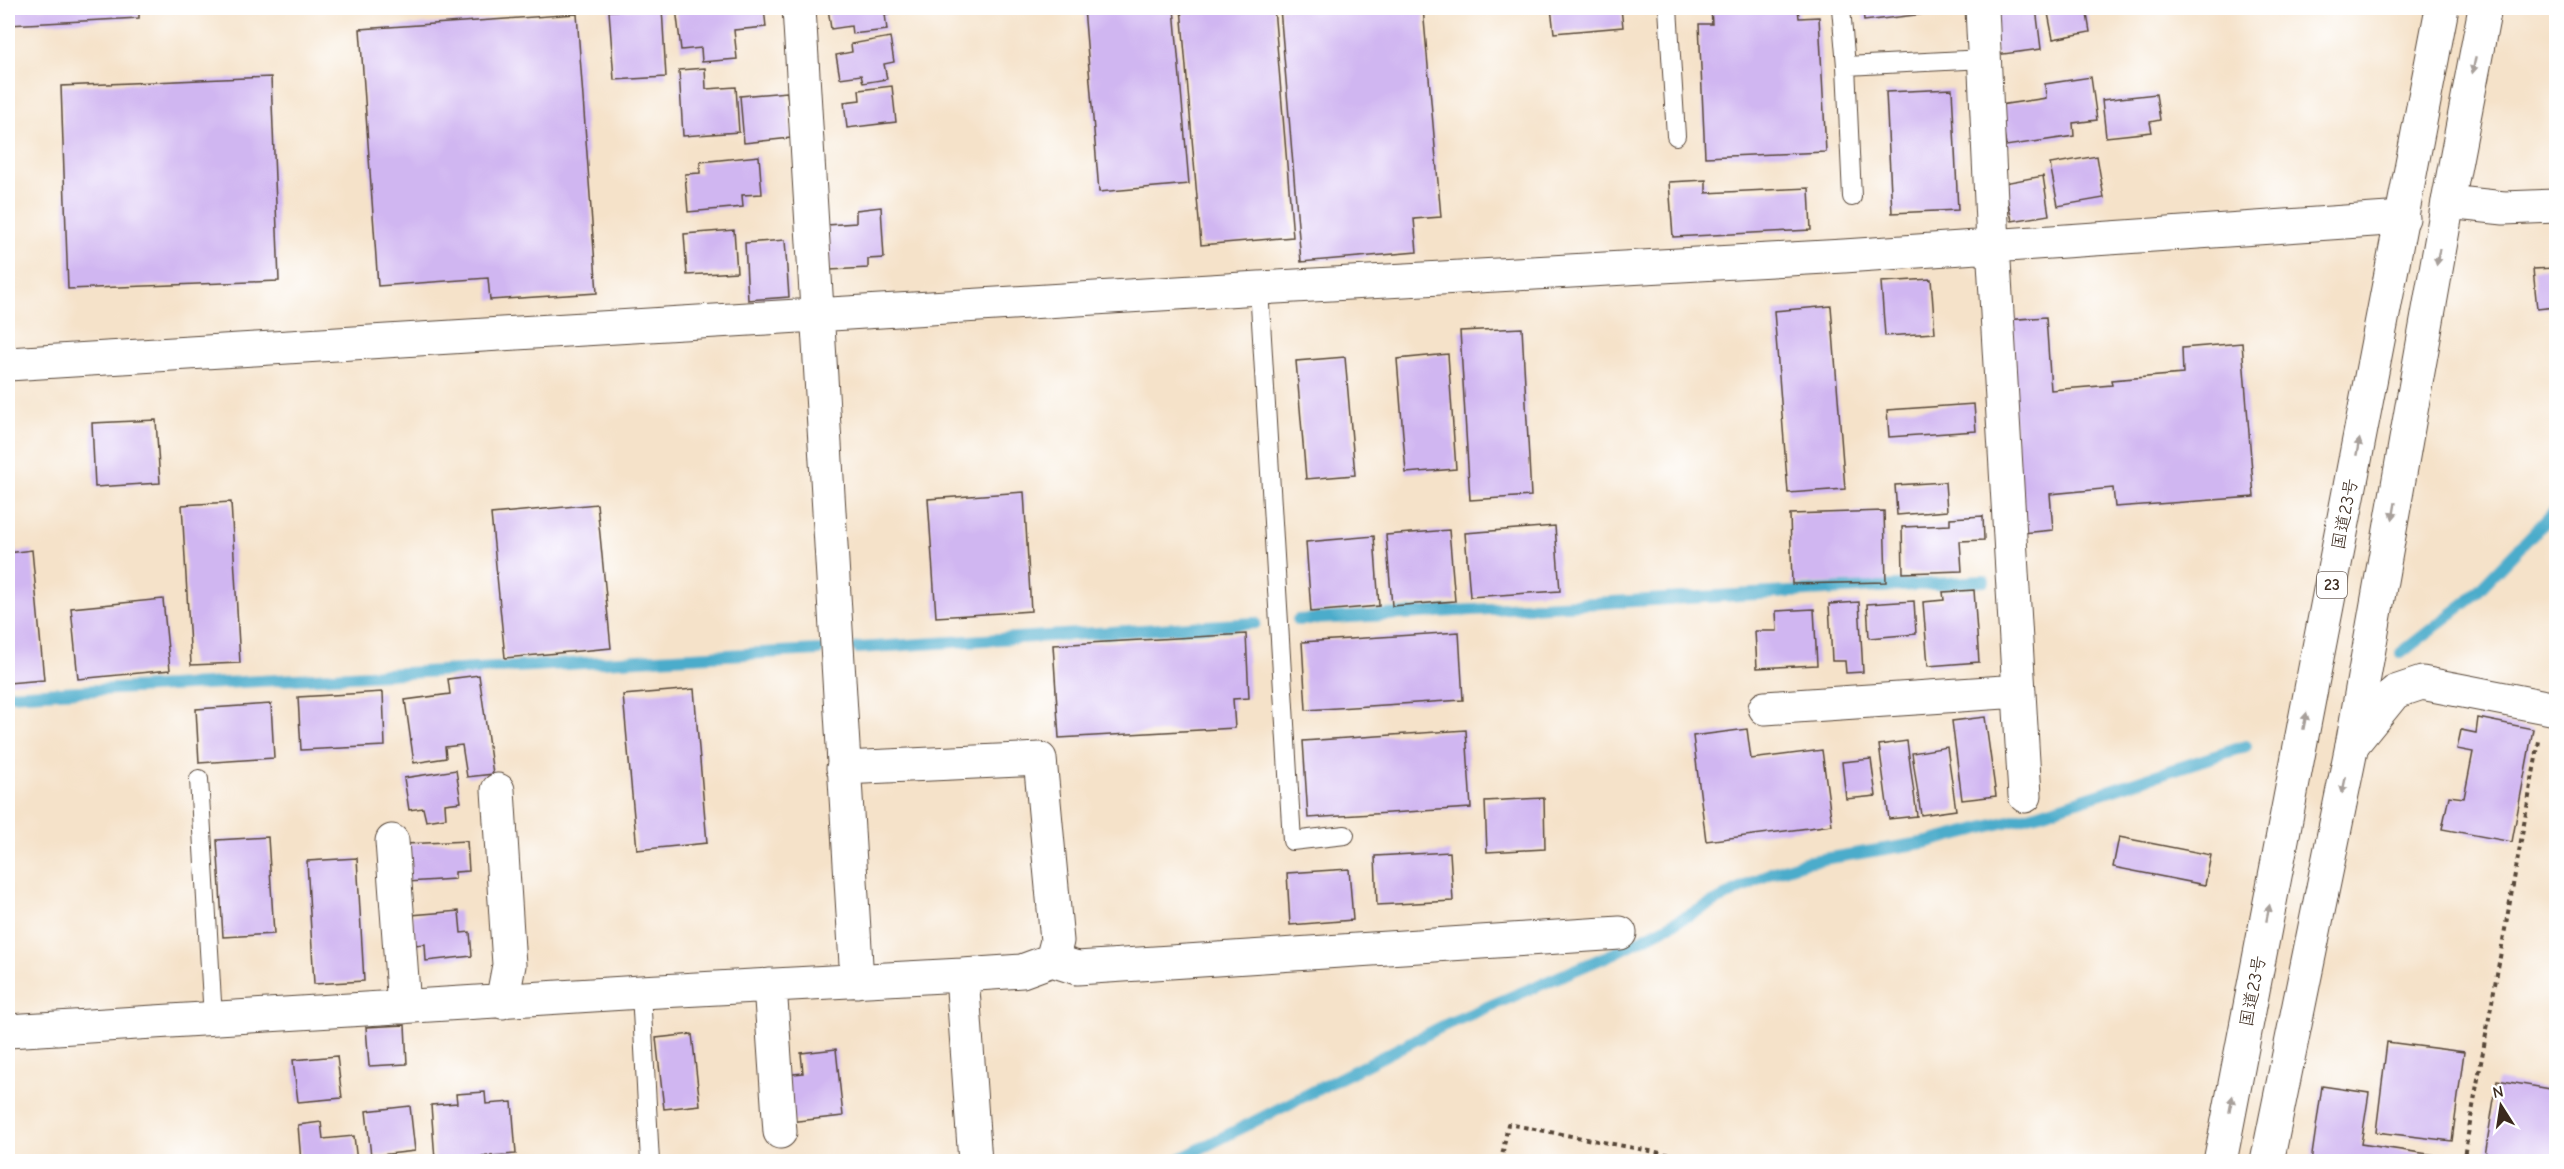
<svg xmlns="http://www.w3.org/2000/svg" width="2564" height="1169" font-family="'Comic Neue','Klee One',sans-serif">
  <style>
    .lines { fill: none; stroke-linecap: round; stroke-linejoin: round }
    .stream { stroke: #4caccb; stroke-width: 12 }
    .building { fill: #d0b6f1 }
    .lane-casing { stroke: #574638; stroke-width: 20 }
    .street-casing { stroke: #574638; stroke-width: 35 }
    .highway-casing { stroke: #574638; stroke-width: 35 }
    .path { stroke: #574638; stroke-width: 4; stroke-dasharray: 4.5 4.5; stroke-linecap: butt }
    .lane { stroke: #fff; stroke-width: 18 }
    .street { stroke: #fff; stroke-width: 33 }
    .highway { stroke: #fff; stroke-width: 33 }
    .oneway { fill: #a79f9a }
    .labels { text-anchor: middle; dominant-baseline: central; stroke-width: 6; stroke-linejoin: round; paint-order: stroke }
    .shield { fill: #fff; stroke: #766a62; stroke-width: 1.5 }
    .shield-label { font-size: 16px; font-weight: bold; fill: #3b2a1e }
    .street-label { font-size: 18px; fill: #3b2a1e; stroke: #fff }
  </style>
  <rect width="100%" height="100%" fill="#fff"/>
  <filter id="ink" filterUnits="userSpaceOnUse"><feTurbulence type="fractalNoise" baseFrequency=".0167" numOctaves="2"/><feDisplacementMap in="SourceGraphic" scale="12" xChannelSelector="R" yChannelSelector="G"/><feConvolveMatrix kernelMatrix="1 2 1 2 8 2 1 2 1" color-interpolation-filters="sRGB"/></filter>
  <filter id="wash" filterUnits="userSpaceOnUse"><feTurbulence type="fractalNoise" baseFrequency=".008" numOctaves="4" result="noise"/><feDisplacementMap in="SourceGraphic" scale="24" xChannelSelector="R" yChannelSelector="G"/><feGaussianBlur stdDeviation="1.35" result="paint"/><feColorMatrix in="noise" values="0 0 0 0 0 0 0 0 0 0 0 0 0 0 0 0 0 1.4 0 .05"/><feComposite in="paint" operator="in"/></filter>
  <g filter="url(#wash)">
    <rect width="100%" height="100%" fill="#f5e2c9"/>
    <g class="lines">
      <!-- stream -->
      <path class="stream" d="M1298,620L1984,581
        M858,648L1255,623
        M2401,653L2468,601L2556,510
        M8,695L818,650
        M1174,1162L1445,1025L1617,952L1771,873L1805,862L1928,842L2040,813L2246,746"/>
    </g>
    <g id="blocks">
      <!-- building -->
      <path class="building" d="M8,8H139V18L8,25Z
        M662,8L666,77L614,80L609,11Z
        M676,8H707V10L764,8L766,27L734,30L737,59L702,62L701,48L681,50Z
        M828,8H894L895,13L885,14L887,30L852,34L851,26L831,29Z
        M1084,8H1174L1189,184L1099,192Z
        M1181,8H1274L1293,237L1201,245Z
        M1280,8H1423L1441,217L1414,219L1417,252L1301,262Z
        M1551,8H1621L1623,27L1554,33Z
        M1711,8H1798L1799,18L1819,17L1826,152L1705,157L1699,24H1712Z
        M1863,8H1949L1950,11L1864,21Z
        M2026,8H2036L2041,49L1996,55L1990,12Z
        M2047,8H2086L2090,32L2053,39Z
        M577,14L597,293L490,300L488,278L378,286L360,29Z
        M890,37L894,62L884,64L887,79L863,83L861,75L840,78L836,55L852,52L851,44Z
        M705,68L706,89L736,87L739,132L683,136L679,70Z
        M271,77L279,281L68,289L61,86Z
        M2091,77L2097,120L2073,123L2074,136L2006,146L2000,105L2046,98L2045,84Z
        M892,86L896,122L847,128L844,102L860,100L859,90Z
        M1952,89L1958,210L1892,213L1886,92Z
        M787,92L791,138L744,143L740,96Z
        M2156,94L2160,120L2150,122L2152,132L2106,137L2102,100Z
        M759,156L762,194L742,195L743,207L688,212L685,174L700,173V162Z
        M2097,156L2104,198L2058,206L2050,164Z
        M2043,176L2049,215L2012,221L2004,183Z
        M1706,180V193L1809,188L1811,230L1673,237L1669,182Z
        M881,207L884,258L868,259V268L830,270L827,225L856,223V210Z
        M734,230L737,272L687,275L684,234Z
        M785,240L789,297L748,300L745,243Z
        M2556,268V307L2537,309L2533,269Z
        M1931,279L1935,333L1885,336L1881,282Z
        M1831,306L1845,489L1788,493L1774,311Z
        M2046,317L2051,390L2112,385L2111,380L2183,374L2182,348L2242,343L2254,497L2115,507L2113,488L2050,494L2053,530L2022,533L2006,320Z
        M1522,328L1531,496L1470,500L1460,331Z
        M1448,354L1456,469L1406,473L1397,359Z
        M1345,357L1355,475L1306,479L1296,361Z
        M1974,404L1976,431L1889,437L1887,410Z
        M156,420L160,483L95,487L92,423Z
        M1945,482L1947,511L1897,515L1895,485Z
        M1024,492L1031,611L936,617L928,499Z
        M231,502L240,663L191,665L182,505Z
        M597,504L611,648L505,658L491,514Z
        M1884,511L1886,582L1792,584L1790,514Z
        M1983,516L1984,540L1960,541L1962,571L1903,573L1902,527L1950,525V518Z
        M1555,526L1560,591L1470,597L1465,533Z
        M1449,530L1455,601L1392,606L1386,535Z
        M1374,536L1379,606L1311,612L1306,542Z
        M32,550L44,680L8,683V553Z
        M1974,590L1979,662L1928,666L1923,602L1944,600L1943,592Z
        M163,599L170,670L78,679L71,608Z
        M1914,601L1916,634L1869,638L1867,604Z
        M1859,602L1863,672L1846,673L1845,661H1832L1829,604Z
        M1814,609L1817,665L1757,668L1755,631H1777L1776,611Z
        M1459,632L1463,700L1306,710L1302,642Z
        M1246,634L1249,698L1233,699L1235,728L1059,738L1053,645Z
        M479,675L493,774L467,777L462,745L445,747L446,758L414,763L405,700L450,694L448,679Z
        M694,689L707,843L637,850L623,695Z
        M383,692L385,746L301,750L298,697Z
        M271,704L274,758L199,763L196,709Z
        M1985,717L1996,796L1962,800L1952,721Z
        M2478,718L2533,729L2512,842L2442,829L2449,796L2464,798L2473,752L2457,749L2461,730L2476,733Z
        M1747,729L1751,759L1822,750L1832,825L1706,841L1693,736Z
        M1466,730L1471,808L1308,818L1303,741Z
        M1907,741L1917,816L1889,819L1879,745Z
        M1947,747L1956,810L1921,815L1912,753Z
        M1871,759L1876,796L1846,799L1842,762Z
        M456,770L461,802L445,804L446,818L426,821L423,808L409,810L404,778Z
        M1544,798L1545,849L1487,852L1485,801Z
        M268,837L274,934L223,937L217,840Z
        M2119,837L2211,855L2205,885L2113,867Z
        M467,841L469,871L455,872V879L407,882L405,844Z
        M1450,852L1453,901L1377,905L1375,856Z
        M357,858L364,981L314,984L307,861Z
        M1349,869L1353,920L1290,925L1287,873Z
        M459,911L461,933L470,932L472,956L426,961L425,944L414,945L411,915Z
        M405,1025L407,1064L369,1066L366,1027Z
        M692,1034L700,1105L664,1109L656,1038Z
        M2387,1042L2464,1052L2452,1141L2376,1132Z
        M836,1049L843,1116L789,1122L784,1075L803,1073L801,1053Z
        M337,1056L342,1098L298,1102L293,1060Z
        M2497,1080L2556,1090V1162H2484Z
        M2322,1086L2369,1093L2361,1144L2448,1157V1162H2311Z
        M485,1092L486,1104L512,1102L516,1154L435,1160L431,1105L457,1103L456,1094Z
        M410,1106L415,1151L371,1156L366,1111Z
        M321,1122L323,1139L354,1136L357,1162H301L298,1125Z"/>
    </g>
  </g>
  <g filter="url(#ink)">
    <use href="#blocks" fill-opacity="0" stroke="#574638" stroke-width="1.5"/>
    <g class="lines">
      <!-- lane casing -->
      <g class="lane-casing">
        <path id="lane" d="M1668,8L1676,136
          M1841,8L1846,66L1985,59
          M1846,66L1852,197
          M1259,288L1292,841L1345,835
          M199,779L213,1019
          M641,992L650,1162"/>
      </g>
      <!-- street casing -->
      <g class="street-casing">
        <path id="street" d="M799,8L857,981
          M1982,8L1993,244L2025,796
          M2448,202L2504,208L2556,206
          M8,364L1259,288L1844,256L2403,218
          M1765,708L2019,691
          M2352,745L2395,692L2422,683L2556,709
          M843,768L1040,759L1057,941L1052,960
          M498,790L509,965L502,1002
          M392,841L404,1007
          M962,975L975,1162
          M770,985L780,1132
          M8,1031L641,992L962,975L1022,971L1052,960L1077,968L1620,933"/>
      </g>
      <!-- highway casing -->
      <g class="highway-casing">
        <path id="highway" d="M2220,1162L2442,8
          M2267,1162L2352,745L2448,202L2485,8"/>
      </g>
      <!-- path -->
      <path class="path" d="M2553,672L2556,655
        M1501,1162L1508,1124L1708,1162
        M2463,1162L2539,741"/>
      <!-- lane -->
      <use href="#lane" class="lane"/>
      <!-- street -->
      <use href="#street" class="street"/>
      <!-- highway -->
      <use href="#highway" class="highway"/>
    </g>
    <!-- one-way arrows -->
    <defs><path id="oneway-solid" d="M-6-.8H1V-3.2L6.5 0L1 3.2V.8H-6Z" transform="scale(1.5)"/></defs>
    <g class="oneway">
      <use href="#oneway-solid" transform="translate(2474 65) rotate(101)"/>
      <use href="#oneway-solid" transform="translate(2438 257) rotate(100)"/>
      <use href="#oneway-solid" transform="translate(2358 447) rotate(-79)"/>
      <use href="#oneway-solid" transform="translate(2394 511) rotate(100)"/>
      <use href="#oneway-solid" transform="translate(2305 721) rotate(-79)"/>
      <use href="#oneway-solid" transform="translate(2344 785) rotate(102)"/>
      <use href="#oneway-solid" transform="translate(2268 913) rotate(-79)"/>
      <use href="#oneway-solid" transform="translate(2231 1104) rotate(-79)"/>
    </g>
  </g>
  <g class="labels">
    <!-- shield labels -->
    <rect class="shield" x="2317" y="572" width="30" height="26" rx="4.5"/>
    <g class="shield-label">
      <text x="2332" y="585">23</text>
    </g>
    <!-- street labels -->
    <g class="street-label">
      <text transform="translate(2345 514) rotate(-79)">国道23号</text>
      <text transform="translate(2253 991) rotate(-79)">国道23号</text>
    </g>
  </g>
  <!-- margin -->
  <rect width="2564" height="1169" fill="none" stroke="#fff" stroke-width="30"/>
  <!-- north arrow -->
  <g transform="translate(2501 1106) rotate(348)" stroke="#ffffff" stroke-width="4.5" paint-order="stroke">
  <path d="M0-4.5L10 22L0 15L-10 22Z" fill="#3b2a1e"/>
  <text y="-9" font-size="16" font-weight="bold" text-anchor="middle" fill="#3b2a1e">N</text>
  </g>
</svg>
